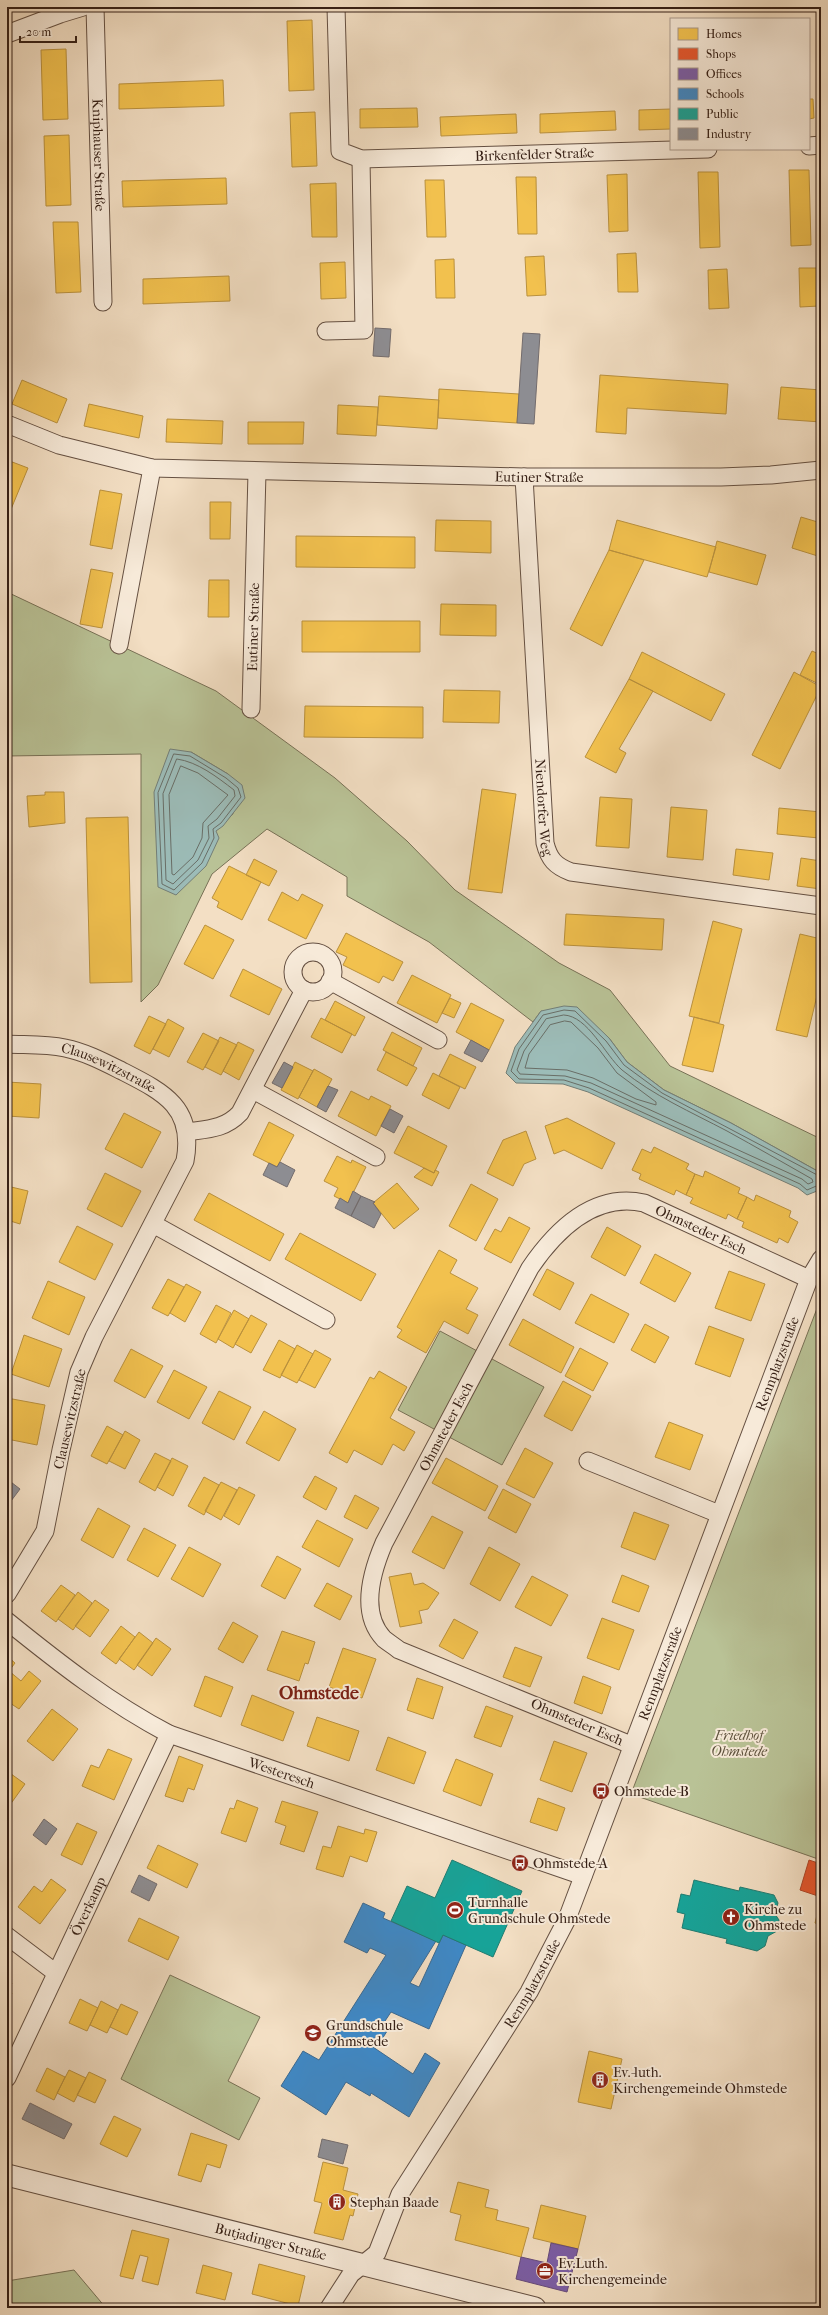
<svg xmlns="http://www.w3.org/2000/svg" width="828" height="2315" font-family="'IM FELL French Canon',serif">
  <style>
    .green { fill: #b9c296; stroke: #787156; fill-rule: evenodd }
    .water { fill: #9cbcb8; stroke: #737e77 }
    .homes { fill: #f2c14e; stroke: #ba913d }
    .shops { fill: #e4572e; stroke: #b04627 }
    .offices { fill: #7b5ea7; stroke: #664b7c }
    .schools { fill: #3f88c5; stroke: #3c6990 }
    .public { fill: #17a398; stroke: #207c71 }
    .industry { fill: #8d8d92; stroke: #736c6d }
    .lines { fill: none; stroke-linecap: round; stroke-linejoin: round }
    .shore { stroke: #696e67; stroke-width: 1 }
    .minor-casing { stroke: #655042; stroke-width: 19 }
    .tertiary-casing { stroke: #655042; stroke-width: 23 }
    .minor { stroke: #f7ead9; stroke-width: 17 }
    .tertiary { stroke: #f7ead9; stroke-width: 21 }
    .labels { text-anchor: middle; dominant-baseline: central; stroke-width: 4; stroke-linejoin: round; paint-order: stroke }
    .street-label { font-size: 14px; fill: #362016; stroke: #f7ead9 }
    .park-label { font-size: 14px; font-style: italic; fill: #5d513c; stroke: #f7ead9 }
    .poi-label { font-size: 14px; fill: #362016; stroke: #f7ead9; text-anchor: start }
    .district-label { font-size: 18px; font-weight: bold; fill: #7a1f14; stroke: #f7ead9 }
  </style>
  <rect width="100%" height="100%" fill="#f3dfc4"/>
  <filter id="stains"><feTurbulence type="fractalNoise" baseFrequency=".005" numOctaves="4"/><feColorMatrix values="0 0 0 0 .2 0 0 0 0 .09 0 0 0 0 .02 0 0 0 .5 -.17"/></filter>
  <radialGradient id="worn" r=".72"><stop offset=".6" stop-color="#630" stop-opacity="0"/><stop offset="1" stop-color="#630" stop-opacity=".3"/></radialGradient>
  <!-- green -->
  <path class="green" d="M7,592L216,691L335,778L407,841L455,890L559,963L610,990L670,1066L821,1139V1173L731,1123L664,1090L627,1062L609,1038L541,1011L533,1022L429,942L347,896V877L267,829L212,874L158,985L141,1002V754L7,756ZM191,752L228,774L233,814L216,831Z
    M821,1298V1860L631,1794Z
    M440,1331L544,1387L502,1465L398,1410Z
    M170,1975L260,2017L228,2081L260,2098L239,2140L121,2079Z
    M74,2270L106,2308H7V2281Z"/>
  <!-- water -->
  <path class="water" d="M170,749L191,752L228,774L242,785L245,798L223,826L216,831L219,838L206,866L176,895L158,887L154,792Z
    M564,1006L577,1007L609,1038L627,1062L664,1090L731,1123L821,1173V1185L817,1191L807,1195L798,1188L588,1092L563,1084L516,1083L506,1073L515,1047L541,1011Z"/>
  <!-- homes -->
  <path class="homes" d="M312,20L314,90L289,91L287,21Z
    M66,49L68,119L43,120L41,50Z
    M223,80L224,106L119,109V84Z
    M809,99H813L814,118L809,119Z
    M417,108L418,127L360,128V109Z
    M671,109V129L639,130V110Z
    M615,111L616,130L540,133V114Z
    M315,112L317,166L292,167L290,113Z
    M516,114L517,133L441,136L440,117Z
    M69,135L71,205L46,206L44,136Z
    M789,170H809L811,245L791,246Z
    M698,172H718L720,247L700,248Z
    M627,174L628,231L609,232L607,175Z
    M516,177H536L537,234H518Z
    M226,178L227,204L123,207L122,181Z
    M425,180H444L446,237H427Z
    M336,183L337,237H312L310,184Z
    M53,222H78L81,292L56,293Z
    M636,253L638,292H618L617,254Z
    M544,256L546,295L527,296L525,257Z
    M454,259L455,298H436L435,260Z
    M345,262L346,298L321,299L320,263Z
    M799,268H819V306L800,307Z
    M727,269L729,308L709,309L708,270Z
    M229,276L230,301L143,304V279Z
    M600,375L728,384L726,414L627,408L626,434L596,432Z
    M22,380L67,399L57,423L12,404Z
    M781,387L821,390V422L778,419Z
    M439,389L519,394L517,423L438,418Z
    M379,396L439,400L437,429L377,425Z
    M89,404L143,416L139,438L84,426Z
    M338,405L378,407L376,436L337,434Z
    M167,419L223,421L222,444L166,442Z
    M248,422H304L303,444H248Z
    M7,460L28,468L7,519Z
    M100,490L122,494L112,549L90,545Z
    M210,502H231L230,539H210Z
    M801,517L821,523V557L792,548Z
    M436,520L491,521V553L435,551Z
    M617,520L716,547L707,577L609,550Z
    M296,536L415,537V568L296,567Z
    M717,541L766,555L757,585L709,572Z
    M609,550L644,560L602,646L570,629Z
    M91,569L113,573L102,628L80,624Z
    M209,580H229V617H208Z
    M441,604L496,605V636L440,635Z
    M302,621H420V652H302Z
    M812,651L821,655V685L800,675Z
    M642,652L725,694L711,721L629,679Z
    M794,672L821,687L780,769L752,755Z
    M629,679L653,691L619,749L626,753L616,773L585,757Z
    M444,690L500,691L499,723L443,722Z
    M305,706L423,707V738L304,737Z
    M482,789L516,794L502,893L468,889Z
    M45,792H64L65,823L29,827L27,796L45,795Z
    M600,797L632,799L629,848L596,846Z
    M671,807L707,810L703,860L667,857Z
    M779,808L821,812L819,838L777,834Z
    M128,817L132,982L90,983L86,818Z
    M736,849L773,853L769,880L733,875Z
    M801,858L821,861V889L797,886Z
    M254,859L277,871L269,886L246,875Z
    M229,866L261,882L242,920L217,907L219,902L212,898Z
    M282,892L298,901L302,894L323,905L306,939L268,920Z
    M566,914L664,919L662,950L564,945Z
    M713,921L742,929L719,1023L689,1016Z
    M205,925L234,940L213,979L184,964Z
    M346,933L403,962L393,981L383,976L379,983L343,965L347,957L336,952Z
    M800,934L821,939V979L807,1037L776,1030Z
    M243,969L282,989L269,1015L230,996Z
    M412,975L451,995L437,1023L397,1003Z
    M450,998L461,1003L454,1018L442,1013Z
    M335,1001L365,1017L355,1036L325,1020Z
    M471,1003L504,1020L489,1050L456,1032Z
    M149,1016L166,1024L150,1054L134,1046Z
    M694,1017L724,1025L713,1072L682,1065Z
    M321,1018L352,1034L342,1053L311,1037Z
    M168,1019L184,1028L169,1057L153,1049Z
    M392,1032L422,1048L413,1066L383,1050Z
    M203,1033L219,1041L203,1070L187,1062Z
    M220,1037L237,1045L221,1075L205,1067Z
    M238,1042L254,1050L239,1080L223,1071Z
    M386,1052L417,1068L407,1086L377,1070Z
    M450,1054L476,1067L465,1089L439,1076Z
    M295,1062L313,1071L298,1099L281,1090Z
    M314,1069L332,1079L317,1107L299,1097Z
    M433,1073L460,1087L449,1109L422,1095Z
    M7,1082L41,1084L39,1118L7,1116Z
    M351,1091L369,1100L371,1096L391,1106L376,1136L338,1116Z
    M124,1113L161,1132L142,1168L105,1149Z
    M567,1118L615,1143L602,1169L564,1150L554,1154L545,1126Z
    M269,1122L294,1135L277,1167L253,1155Z
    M408,1126L447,1146L434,1173L394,1153Z
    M526,1131L536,1159L524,1164L513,1186L487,1173L503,1140Z
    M654,1147L689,1164L686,1169L695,1174L686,1195L676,1190L674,1195L639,1179L641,1174L632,1170L642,1149L651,1153Z
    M337,1156L351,1163L352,1160L366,1167L348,1203L334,1196L338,1188L324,1181Z
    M424,1168L434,1173L435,1170L439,1172L432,1186L414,1177Z
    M705,1171L740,1188L738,1193L747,1197L737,1219L728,1214L726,1219L690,1203L693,1198L686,1195L695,1174L703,1177Z
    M105,1173L141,1191L122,1227L87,1209Z
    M397,1183L419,1209L394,1229L373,1203Z
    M471,1184L498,1199L476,1241L449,1226Z
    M7,1186L28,1191L20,1224L7,1220Z
    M209,1193L284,1234L270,1261L194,1220Z
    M756,1195L791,1211L789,1217L798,1222L788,1243L779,1238L777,1243L742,1227L744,1222L737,1219L747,1197L754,1201Z
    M509,1217L530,1228L511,1263L484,1249L495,1229L501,1232Z
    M77,1226L113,1244L95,1280L59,1262Z
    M607,1227L641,1246L625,1276L591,1257Z
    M300,1233L376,1274L361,1301L285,1259Z
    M439,1250L457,1260L450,1273L478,1288L466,1309L478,1315L468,1334L444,1321L426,1353L397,1337L402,1330L397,1327Z
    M655,1254L691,1273L675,1302L640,1283Z
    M547,1269L574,1283L560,1310L533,1295Z
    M729,1271L765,1284L751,1321L715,1308Z
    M168,1279L184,1287L168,1316L152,1308Z
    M48,1281L85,1297L69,1335L32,1318Z
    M186,1284L201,1292L185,1322L170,1313Z
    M591,1294L629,1314L614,1343L575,1323Z
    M216,1305L231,1313L216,1343L200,1334Z
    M234,1310L249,1319L233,1348L218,1339Z
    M251,1315L267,1324L251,1353L235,1344Z
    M523,1319L574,1347L561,1373L509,1345Z
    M645,1324L669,1337L655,1363L631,1350Z
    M709,1326L744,1339L730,1377L695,1364Z
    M24,1335L62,1349L49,1387L11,1374Z
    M279,1340L295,1349L280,1378L263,1370Z
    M297,1345L313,1354L297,1383L281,1375Z
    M580,1348L608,1363L593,1391L565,1376Z
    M131,1349L163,1366L145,1398L114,1381Z
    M315,1350L331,1359L315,1388L299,1380Z
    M174,1370L207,1387L189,1419L157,1402Z
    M379,1371L407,1387L390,1418L415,1432L404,1451L393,1444L382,1465L354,1450L347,1463L329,1453L370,1377L374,1379Z
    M563,1381L591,1396L572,1431L544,1416Z
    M219,1391L251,1407L234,1440L202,1423Z
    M7,1398L45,1405L37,1445L7,1439Z
    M264,1411L296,1429L279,1461L246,1443Z
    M669,1422L703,1435L690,1470L655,1457Z
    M107,1426L123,1435L107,1464L91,1456Z
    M125,1431L140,1440L125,1469L109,1461Z
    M525,1448L553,1463L534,1498L506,1484Z
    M155,1453L171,1461L155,1491L139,1482Z
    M172,1458L188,1466L173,1496L157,1487Z
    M446,1458L498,1486L485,1511L432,1483Z
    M315,1476L337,1488L326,1510L303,1497Z
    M204,1477L219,1485L204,1515L188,1506Z
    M221,1482L237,1490L221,1520L205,1511Z
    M239,1487L255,1495L239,1525L224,1516Z
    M503,1489L531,1504L516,1533L488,1518Z
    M355,1495L379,1508L367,1529L344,1517Z
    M98,1508L130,1526L113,1558L81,1540Z
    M634,1512L669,1525L655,1560L621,1547Z
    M432,1516L463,1532L444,1569L412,1552Z
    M317,1520L353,1539L339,1567L302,1547Z
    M144,1528L176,1545L158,1577L127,1560Z
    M189,1547L221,1564L203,1597L171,1579Z
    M489,1547L520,1564L500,1601L470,1584Z
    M277,1556L301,1569L285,1599L261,1586Z
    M411,1573L414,1585L423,1583L439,1593L428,1609L419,1611L422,1623L400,1627L389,1577Z
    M622,1575L649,1586L639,1612L612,1602Z
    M532,1576L568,1595L551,1626L515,1607Z
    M327,1583L352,1596L340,1620L314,1606Z
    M61,1585L75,1595L56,1622L41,1611Z
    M78,1592L92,1603L73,1630L58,1619Z
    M95,1600L109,1610L90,1637L75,1626Z
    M602,1618L634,1630L619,1670L587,1658Z
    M454,1619L478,1632L463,1659L439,1646Z
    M233,1622L258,1636L243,1663L218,1649Z
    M121,1626L135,1637L116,1664L101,1653Z
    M282,1631L315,1642L308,1664L305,1663L299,1681L267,1670Z
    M139,1632L153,1643L134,1670L119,1659Z
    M156,1638L171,1649L152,1676L137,1665Z
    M515,1647L542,1657L530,1687L503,1677Z
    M343,1648L376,1659L362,1698L329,1687Z
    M7,1656L15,1663L9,1671L21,1681L29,1671L41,1681L19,1709L7,1701Z
    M205,1676L233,1687L221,1717L194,1706Z
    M583,1676L611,1687L602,1714L574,1703Z
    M417,1678L443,1687L433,1719L407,1710Z
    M252,1695L294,1712L283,1741L241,1725Z
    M486,1706L513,1716L501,1747L474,1737Z
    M52,1709L78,1729L53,1761L27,1741Z
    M317,1717L359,1731L349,1761L307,1746Z
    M388,1737L426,1752L414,1784L376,1770Z
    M554,1741L587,1753L572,1792L540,1780Z
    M108,1749L132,1759L114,1800L82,1786L91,1765L99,1768Z
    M179,1756L203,1765L194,1790L188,1788L183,1802L165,1796Z
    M456,1759L493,1774L481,1806L443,1791Z
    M7,1771L25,1784L7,1809Z
    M538,1798L565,1808L557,1831L530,1822Z
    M237,1800L258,1808L246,1842L221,1833L230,1808L234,1809Z
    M282,1801L318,1812L304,1852L280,1844L286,1826L275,1822Z
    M77,1823L97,1832L82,1865L61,1855Z
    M338,1826L364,1834L365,1829L377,1832L367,1862L350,1856L343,1877L316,1869L323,1846L331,1848Z
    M158,1845L198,1864L187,1888L147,1868Z
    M51,1879L66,1890L40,1924L18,1907L34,1886L42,1892Z
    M818,1911L821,1912V1925L815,1923Z
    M139,1918L179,1937L168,1960L128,1941Z
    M7,1981L12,1983L8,1991L12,1993L7,2003Z
    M80,1999L98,2008L87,2031L69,2023Z
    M101,2001L118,2010L107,2033L90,2025Z
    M121,2004L138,2012L127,2035L110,2027Z
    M589,2051L622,2059L611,2109L578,2102Z
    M47,2068L65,2077L54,2100L36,2091Z
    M69,2070L86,2078L74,2102L57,2093Z
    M89,2072L106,2080L95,2103L77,2095Z
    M114,2116L141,2129L127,2157L100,2144Z
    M191,2133L227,2145L220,2168L207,2164L201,2182L178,2175Z
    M323,2162L348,2168L343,2190L358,2194L353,2216L350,2215L343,2240L314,2233L322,2203L314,2201Z
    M458,2182L489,2190L485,2207L498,2210L496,2220L529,2228L521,2257L455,2240L461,2215L450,2212Z
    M541,2205L586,2216L578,2249L533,2238Z
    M132,2230L169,2239L158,2285L142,2281L148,2257L140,2255L133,2279L120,2276Z
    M259,2264L305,2276L298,2306L252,2294Z
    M203,2265L232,2273L225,2300L196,2293Z"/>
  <!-- shops -->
  <path class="shops" d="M809,1860L821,1864V1897L800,1890Z"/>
  <!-- offices -->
  <path class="offices" d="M551,2243L578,2249L567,2292L516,2279L521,2257L547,2263Z"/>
  <!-- schools -->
  <path class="schools" d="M363,1903L385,1913L383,1918L436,1941L410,1983L419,1987L443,1935L466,1945L429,2029L391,2012L385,2021L391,2025L382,2039L376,2036L370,2045L413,2074L425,2053L440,2063L409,2117L371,2093L370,2096L346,2082L326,2115L281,2086L303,2051L319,2060L386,1955L370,1948L367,1953L344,1942Z"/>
  <!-- public -->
  <path class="public" d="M452,1860L522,1891L493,1957L443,1935L439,1943L391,1921L407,1886L435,1898Z
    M694,1880L739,1891L740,1887L774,1895L778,1903L775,1914L779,1920L777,1931L768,1936L765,1946L757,1951L726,1943L727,1939L682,1928L685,1914L677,1912L681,1894L690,1896Z"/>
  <!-- industry -->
  <path class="industry" d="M375,328L391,329L389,357L373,356Z
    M523,333L540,334L534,424L517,423Z
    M471,1040L489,1050L482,1062L464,1053Z
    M284,1062L293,1067L282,1088L272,1083Z
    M328,1086L338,1090L326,1112L317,1107Z
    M390,1109L403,1116L394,1133L381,1126Z
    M280,1162L295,1170L287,1187L263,1175L269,1163L277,1167Z
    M353,1191L361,1196L351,1216L335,1208L340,1198L348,1203Z
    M361,1196L375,1202L373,1203L381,1214L374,1228L351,1216Z
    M7,1479L20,1489L8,1505L7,1504Z
    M44,1819L57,1829L46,1845L33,1835Z
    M139,1875L157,1884L149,1901L131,1892Z
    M30,2103L72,2124L64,2139L22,2119Z
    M322,2139L348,2145L343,2164L318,2157Z"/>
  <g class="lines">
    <!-- shore -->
    <path class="shore" d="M174,754L190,756L226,778L238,788L241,797L221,823L213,829L214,838L202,863L174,890L162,884L158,793Z
      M177,759C198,762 217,777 234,790L235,796L217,819L208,826L209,838L198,860L173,884L166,880L163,794Z
      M181,766L198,773L228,795L203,823L202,838L193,857L174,875L172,874L169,795Z
      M564,1015C588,1016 605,1055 622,1070C654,1096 691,1112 727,1131C756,1147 784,1163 812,1179L813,1182L808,1184L802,1179L591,1083L565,1076L520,1074L517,1070L524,1051L546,1019Z
      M565,1021L571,1022L598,1048L617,1073L656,1102V1105L636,1099L593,1078L567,1070L525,1068L529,1054L550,1025Z
      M821,1177L662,1093L624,1065L606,1041L575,1011L564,1010L543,1015L519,1049L511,1071L519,1079L564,1080L589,1088L800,1184L807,1190L821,1184"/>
    <!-- minor casing -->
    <g class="minor-casing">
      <g id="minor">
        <path id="s1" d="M95,7L103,302"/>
        <path id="s2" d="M336,7L340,151L361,159L708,149"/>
        <path d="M7,34L60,14L83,7"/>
        <path d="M809,146L821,145"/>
        <path d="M326,331L364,330L361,159"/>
        <path id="s3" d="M7,424L59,445L152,468L524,477H721L771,475L821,470"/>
        <path id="s4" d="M524,477L545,843C549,859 555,866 571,872L821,906"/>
        <path d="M119,645L152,468"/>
        <path id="s5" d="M251,709L257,472"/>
        <circle cx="313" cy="972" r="20"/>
        <path d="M330,981L438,1040"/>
        <path id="s6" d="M7,1044C26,1045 46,1044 65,1048C85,1052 104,1062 122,1071C163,1092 195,1107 185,1161L94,1337L79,1372L61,1450L45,1531L7,1594"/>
        <path d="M253,1090L376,1157"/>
        <path d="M187,1132C208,1129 225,1129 240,1113L304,990"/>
        <path d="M153,1224L326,1320"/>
        <path d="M588,1461L719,1514"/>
        <path id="s7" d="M7,1621C59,1663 110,1703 169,1734L583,1876"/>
        <path id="s8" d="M631,1745L399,1650C394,1646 389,1643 384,1639C359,1613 372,1571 384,1543L530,1268C556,1230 594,1192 644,1203L809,1279"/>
        <path d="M7,1936L56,1973"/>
        <path id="s9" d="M7,2078L169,1734"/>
        <path id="s10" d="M329,2308L351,2274L377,2253L400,2194L529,1992L567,1919L809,1279L821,1259"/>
      </g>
    </g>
    <!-- tertiary casing -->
    <g class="tertiary-casing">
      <g id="tertiary">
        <path id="s11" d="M7,2175L535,2308"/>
      </g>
    </g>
    <!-- minor -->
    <use href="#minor" class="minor"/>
    <!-- tertiary -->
    <use href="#tertiary" class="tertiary"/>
  </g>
  <!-- icons -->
  <defs>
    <g id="bus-disc" transform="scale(0.9)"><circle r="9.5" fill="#8f2418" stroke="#f7ead9"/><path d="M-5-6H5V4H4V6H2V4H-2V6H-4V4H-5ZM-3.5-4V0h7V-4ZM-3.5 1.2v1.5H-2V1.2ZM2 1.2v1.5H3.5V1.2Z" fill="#fff"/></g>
    <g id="stadium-disc" transform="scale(0.9)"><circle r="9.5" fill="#8f2418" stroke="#f7ead9"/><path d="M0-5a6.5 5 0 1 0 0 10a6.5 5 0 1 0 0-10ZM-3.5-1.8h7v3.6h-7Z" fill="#fff"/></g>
    <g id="church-disc" transform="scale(0.9)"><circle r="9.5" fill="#8f2418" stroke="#f7ead9"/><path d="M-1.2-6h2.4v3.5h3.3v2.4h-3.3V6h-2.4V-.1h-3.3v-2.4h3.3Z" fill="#fff"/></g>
    <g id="school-disc" transform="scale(0.9)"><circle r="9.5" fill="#8f2418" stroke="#f7ead9"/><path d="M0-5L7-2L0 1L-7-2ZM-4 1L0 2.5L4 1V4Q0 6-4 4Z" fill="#fff"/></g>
    <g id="building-disc" transform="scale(0.9)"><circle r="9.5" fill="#8f2418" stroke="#f7ead9"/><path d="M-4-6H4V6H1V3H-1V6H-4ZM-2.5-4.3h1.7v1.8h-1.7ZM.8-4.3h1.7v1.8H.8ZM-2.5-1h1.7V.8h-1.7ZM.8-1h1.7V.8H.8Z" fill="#fff"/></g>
    <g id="office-disc" transform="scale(0.9)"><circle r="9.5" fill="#8f2418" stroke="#f7ead9"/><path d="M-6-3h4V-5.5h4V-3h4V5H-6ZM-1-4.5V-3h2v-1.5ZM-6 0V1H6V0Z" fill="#fff"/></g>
  </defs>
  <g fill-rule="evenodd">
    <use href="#bus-disc" x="601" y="1791"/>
    <use href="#bus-disc" x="520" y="1863"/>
    <use href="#stadium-disc" x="455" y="1910"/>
    <use href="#church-disc" x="731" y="1917"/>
    <use href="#school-disc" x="313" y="2033"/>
    <use href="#building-disc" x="600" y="2080"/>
    <use href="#building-disc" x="337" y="2202"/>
    <use href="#office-disc" x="545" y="2271"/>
  </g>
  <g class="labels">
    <!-- street labels -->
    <g class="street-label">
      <text stroke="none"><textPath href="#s1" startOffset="148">Kniphauser Straße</textPath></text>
      <text stroke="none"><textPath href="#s2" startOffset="340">Birkenfelder Straße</textPath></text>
      <text stroke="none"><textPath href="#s3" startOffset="539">Eutiner Straße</textPath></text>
      <text stroke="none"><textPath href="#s5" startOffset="82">Eutiner Straße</textPath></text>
      <text stroke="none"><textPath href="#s4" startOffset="331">Niendorfer Weg</textPath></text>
      <text stroke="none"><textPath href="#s6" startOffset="106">Clausewitzstraße</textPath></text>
      <text stroke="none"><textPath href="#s8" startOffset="885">Ohmsteder Esch</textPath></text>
      <text stroke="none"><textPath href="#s10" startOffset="1053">Rennplatzstraße</textPath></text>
      <text transform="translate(70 1419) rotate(-77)">Clausewitzstraße</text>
      <text stroke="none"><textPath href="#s8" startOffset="503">Ohmsteder Esch</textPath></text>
      <text stroke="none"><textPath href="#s10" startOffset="722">Rennplatzstraße</textPath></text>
      <text transform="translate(577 1722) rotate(23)">Ohmsteder Esch</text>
      <text stroke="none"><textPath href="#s7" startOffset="317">Westeresch</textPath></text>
      <text stroke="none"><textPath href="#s9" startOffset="190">Överkamp</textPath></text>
      <text stroke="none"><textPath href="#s10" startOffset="386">Rennplatzstraße</textPath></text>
      <text stroke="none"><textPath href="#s11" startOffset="272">Butjadinger Straße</textPath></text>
    </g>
    <!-- park labels -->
    <g class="park-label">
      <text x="739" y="1735">Friedhof<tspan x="739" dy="16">Ohmstede</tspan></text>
    </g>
    <!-- poi labels -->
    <g class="poi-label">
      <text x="614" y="1791">Ohmstede-B</text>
      <text x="533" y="1863">Ohmstede-A</text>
      <text x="468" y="1902">Turnhalle<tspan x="468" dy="16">Grundschule Ohmstede</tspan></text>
      <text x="744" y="1909">Kirche zu<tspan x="744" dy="16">Ohmstede</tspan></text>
      <text x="326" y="2025">Grundschule<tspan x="326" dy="16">Ohmstede</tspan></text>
      <text x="613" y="2072">Ev.-luth.<tspan x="613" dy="16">Kirchengemeinde Ohmstede</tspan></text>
      <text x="350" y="2202">Stephan Baade</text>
      <text x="558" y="2263">Ev.Luth.<tspan x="558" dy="16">Kirchengemeinde</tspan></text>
    </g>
    <!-- district labels -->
    <g class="district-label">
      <text x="319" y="1693">Ohmstede</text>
    </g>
  </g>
  <!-- margin -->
  <rect width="828" height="2315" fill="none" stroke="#f3dfc4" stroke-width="24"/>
  <rect x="8" y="8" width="812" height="2299" fill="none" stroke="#362016" stroke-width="2"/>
  <rect x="12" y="12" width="804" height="2291" fill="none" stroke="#362016"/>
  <!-- legend -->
  <rect x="670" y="18" width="140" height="132" fill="#f7ead9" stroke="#aa998b"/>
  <rect x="678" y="28" width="20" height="12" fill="#f2c14e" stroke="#aa998b"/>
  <text x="706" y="38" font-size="12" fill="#362016">Homes</text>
  <rect x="678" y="48" width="20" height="12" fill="#e4572e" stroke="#aa998b"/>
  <text x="706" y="58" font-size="12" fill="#362016">Shops</text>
  <rect x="678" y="68" width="20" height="12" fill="#7b5ea7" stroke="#aa998b"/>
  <text x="706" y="78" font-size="12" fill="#362016">Offices</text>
  <rect x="678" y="88" width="20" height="12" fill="#3f88c5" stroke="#aa998b"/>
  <text x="706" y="98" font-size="12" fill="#362016">Schools</text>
  <rect x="678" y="108" width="20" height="12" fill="#17a398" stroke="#aa998b"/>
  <text x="706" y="118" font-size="12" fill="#362016">Public</text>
  <rect x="678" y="128" width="20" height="12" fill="#8d8d92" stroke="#aa998b"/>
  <text x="706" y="138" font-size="12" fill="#362016">Industry</text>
  <!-- scale -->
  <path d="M20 36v6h56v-6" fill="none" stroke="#362016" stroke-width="2"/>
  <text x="26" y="36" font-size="12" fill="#362016" stroke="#f7ead9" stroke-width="3" paint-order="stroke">20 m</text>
  <rect width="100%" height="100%" filter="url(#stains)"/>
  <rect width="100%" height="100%" fill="url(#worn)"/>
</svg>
